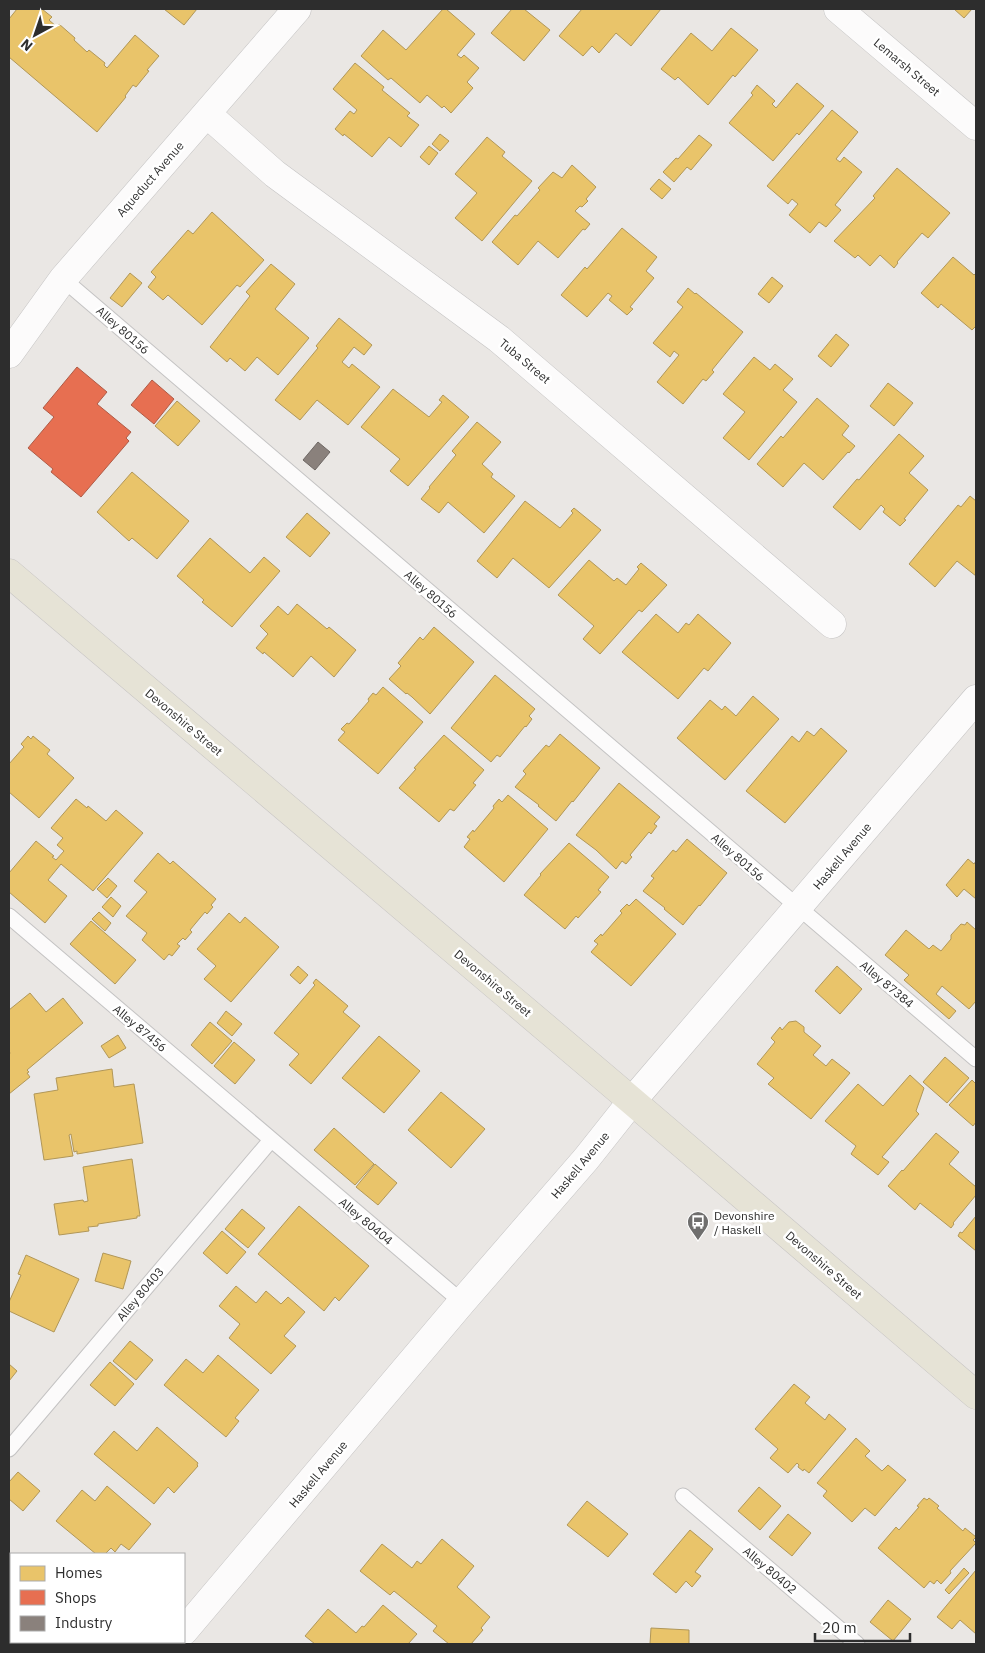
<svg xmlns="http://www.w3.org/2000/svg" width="985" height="1653" font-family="'IBM Plex Sans',sans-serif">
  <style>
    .homes { fill: #e9c46a; stroke: #b19758 }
    .shops { fill: #e76f51; stroke: #af5b46 }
    .industry { fill: #8a817c; stroke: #6e6864 }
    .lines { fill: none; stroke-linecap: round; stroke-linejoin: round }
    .lane-casing { stroke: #c4c3c3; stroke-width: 17 }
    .street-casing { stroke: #c4c3c3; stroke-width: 29 }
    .secondary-casing { stroke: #c4c3c3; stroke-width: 29 }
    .primary-casing { stroke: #c6c4c3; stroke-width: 29 }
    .lane { stroke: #fcfbfb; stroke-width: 15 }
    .street { stroke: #fcfbfb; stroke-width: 28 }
    .secondary { stroke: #fcfbfb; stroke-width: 28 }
    .primary { stroke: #e6e3d6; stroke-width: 28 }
    .labels { text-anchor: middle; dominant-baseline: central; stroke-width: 5; stroke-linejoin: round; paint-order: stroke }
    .street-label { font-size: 12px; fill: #2d2d2d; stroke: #fff }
    .poi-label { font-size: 12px; fill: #2d2d2d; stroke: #fff; text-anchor: start }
  </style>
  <rect width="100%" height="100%" fill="#eae7e4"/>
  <!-- homes -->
  <path class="homes" d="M17,9H42L52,17L49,20L57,27L59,24L75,38L74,40L87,52L89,50L105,63L104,65L107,68L135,35L159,56L147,70L149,71L136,87L133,85L125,96L126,97L97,132L9,57V19Z
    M164,9H197L184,25Z
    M443,9H446L475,34L457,55L461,58L464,55L479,68L467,82L473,88L451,113L444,106L442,108L427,95L420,103L391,78L388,80L361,56L383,30L406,50Z
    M512,9H524L550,30L524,61L491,33Z
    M582,9H661L631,46L616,33L599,53L592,46L583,56L559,36Z
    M954,9H972L964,18Z
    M731,28L758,50L735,77L733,75L708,105L678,77L675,80L661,69L691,33L712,51Z
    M355,63L384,87L382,90L410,113L407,116L419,125L401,147L389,137L372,157L344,134L343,136L335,129L350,111L354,114L357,110L333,89Z
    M797,83L824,106L799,135L797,133L773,161L729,123L753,95L751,93L757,85L775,101L772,104L776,108Z
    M832,110L858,132L836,159L840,162L844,157L862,172L835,205L841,210L826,227L819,222L810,233L789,215L798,204L792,199L788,204L767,186Z
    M440,134L449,141L440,151L432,144Z
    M699,135L712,145L691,170L687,167L674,182L663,172L676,158L678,159Z
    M487,137L505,152L502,156L532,181L482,241L455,218L477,193L455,174Z
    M429,146L438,153L429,165L420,157Z
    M572,165L596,187L586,199L588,201L582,207L580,206L575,211L590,224L585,230L583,229L558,258L538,241L518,265L492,242L515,215L517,216L540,190L538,188L553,172L562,178Z
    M897,168L950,213L928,238L922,233L897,262L898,263L894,268L880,255L870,266L858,255L855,258L850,254L834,241L875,198L873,196Z
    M659,179L671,189L662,199L650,189Z
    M212,212L264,260L240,287L237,285L202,325L168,295L163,300L148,287L156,277L151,272L188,230L193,234Z
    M622,228L657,257L646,271L654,278L630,307L633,309L627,315L609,300L612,296L608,293L587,317L561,295L585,267L587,269Z
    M953,257L974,275L976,273V326L972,330L941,304L938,308L921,293Z
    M271,264L295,284L275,309L309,338L278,375L257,357L245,371L230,358L227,362L210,347L250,296L246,292Z
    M130,273L142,283L122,307L110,298Z
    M772,277L783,286L769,303L758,294Z
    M688,288L695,294L696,293L743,332L712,370L714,372L706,381L703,379L683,404L657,382L679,355L674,351L670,357L653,343L683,307L677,302Z
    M339,318L372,345L364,355L354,347L342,362L349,368L352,364L380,387L348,425L317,400L300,420L275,400L318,348L316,346Z
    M836,334L849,345L831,367L818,356Z
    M754,357L770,370L775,364L793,379L783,390L797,402L749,460L723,438L745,412L723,394Z
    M888,383L913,403L894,426L870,406Z
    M393,389L429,417L442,402L439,400L443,395L469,417L408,486L390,471L400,459L361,427Z
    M817,398L849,426L842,435L855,446L849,453L848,452L823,480L804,463L783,487L757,464L781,436L783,438Z
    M177,401L200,421L178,446L155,426Z
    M477,422L501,442L482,464L493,474L491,477L515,496L484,533L448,502L439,513L421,499L430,488L429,487L456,455L452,451Z
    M899,434L924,456L909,473L928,490L904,519L906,520L900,526L883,512L885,509L881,505L860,530L833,507L857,479L859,480Z
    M132,472L189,521L157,559L132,538L129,541L97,512Z
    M970,496L976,501V576L957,561L935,587L909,564L958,505L961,507Z
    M525,501L560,528L573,513L571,511L574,508L601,530L549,588L513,558L497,578L477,561Z
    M307,513L330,533L310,557L286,537Z
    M210,538L250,573L264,557L280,571L232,627L202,602L204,600L177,576Z
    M589,560L614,581L617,578L626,585L639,569L637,567L641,563L667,585L642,612L639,610L600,654L583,639L594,626L558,595Z
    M297,604L327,629L329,627L356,650L334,677L311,656L293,677L264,652L263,654L256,648L268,634L260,626L278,606L288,615Z
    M656,614L678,633L686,623L689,625L698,614L731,643L708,671L704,668L678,699L622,652Z
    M434,627L474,662L430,714L412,697L407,693L406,694L389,679L401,666L398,663L420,637L423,640Z
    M495,675L535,709L529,716L532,719L526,727L525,726L500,757L497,755L491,762L451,728Z
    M383,687L423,722L378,774L338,740L345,732L341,729L347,723L349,724L369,701L368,699L373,693L376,695Z
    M753,696L779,719L725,780L677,738L710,700L722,710L725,706L736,716Z
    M821,728L847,751L785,823L746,791L792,736L799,742L807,731L814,736Z
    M560,734L600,768L573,802L572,801L556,821L538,806L539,805L515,787L526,774L523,771L546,745L549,747Z
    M444,735L484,770L473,783L476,785L454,811L450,809L439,822L399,788L416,769L414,768Z
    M28,736L31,739L33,736L50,750L47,754L74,778L39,818L9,792V764L24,747L21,744Z
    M619,783L660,817L654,824L657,826L651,834L649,832L630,855L632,857L626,864L622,861L616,869L596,850L576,835Z
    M508,795L548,829L504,882L464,847L470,839L467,837L473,830L474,832L494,808L493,806L499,799L502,802Z
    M76,799L87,808L88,806L106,821L116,810L143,833L93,891L61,864L48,880L67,896L45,923L9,892V873L36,841L54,856L52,857L56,860L64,851L57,845L63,838L51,828Z
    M687,839L727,873L700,906L699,905L683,925L664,909L665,908L643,891L654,878L651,876L673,850L676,852Z
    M569,843L609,877L598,890L601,892L578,918L576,916L565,929L524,895L541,875L540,874Z
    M158,853L170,864L173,861L216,899L211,905L213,907L207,914L205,912L190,930L192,932L185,940L183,938L177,944L180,946L172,956L169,954L164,960L142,940L147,933L126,916L147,892L134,881Z
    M968,859L974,864L976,861V899L964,889L957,897L946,885Z
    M108,878L117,886L107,898L97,889Z
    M111,897L121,906L113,917L102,907Z
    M636,899L676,934L631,986L591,952L598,944L594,941L601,934L602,936L622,913L620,911L627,904L629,906Z
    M99,912L111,923L105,931L92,919Z
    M229,913L240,923L245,917L279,947L231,1002L204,979L216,966L197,949Z
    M91,921L136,960L115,984L70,944Z
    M967,922L976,930V1001L969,1009L942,986L936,994L956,1011L949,1019L904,980L909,975L885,955L906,930L929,949L933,945L941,951L951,939V935L961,924L965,925Z
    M298,966L308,975L300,984L290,975Z
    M837,966L862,989L840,1014L815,991Z
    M316,979L348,1006L343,1012L360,1026L311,1084L289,1065L299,1054L274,1033L315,985L313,983Z
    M30,993L46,1012L63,998L83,1023L27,1070L29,1072L27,1073L30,1077L9,1094V1055L10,1053L9,1051V1010Z
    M226,1011L242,1024L232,1036L217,1023Z
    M796,1021L804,1027V1032L821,1046L813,1055L826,1066L832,1059L850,1073L811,1119L768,1084L774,1078L757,1064L775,1042L771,1038L780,1027L782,1030L789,1022Z
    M210,1022L232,1041L212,1064L191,1045Z
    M118,1035L126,1048L109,1058L101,1046Z
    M379,1036L420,1071L384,1113L342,1078Z
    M234,1042L255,1060L235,1084L214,1066Z
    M945,1057L969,1078L947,1103L923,1082Z
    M112,1069L114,1087L134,1084L143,1143L77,1154V1151L74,1152L71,1134L69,1135L73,1156L44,1160L34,1094L58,1090L56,1078Z
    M910,1075L924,1088L916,1111L919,1114L882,1157L889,1162L878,1175L851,1154L856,1146L825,1121L858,1084L883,1106Z
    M972,1080L976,1084V1122L973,1126L949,1105Z
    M441,1092L485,1129L451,1168L408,1130Z
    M334,1128L374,1164L355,1185L314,1150Z
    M936,1133L959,1152L949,1164L976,1187V1195L953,1223L954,1224L951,1228L920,1203L915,1210L888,1186L902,1170L903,1171Z
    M132,1159L140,1216H137V1218L98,1224V1226L88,1227L89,1231L59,1235L54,1204L83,1200L84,1202L88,1201L83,1167Z
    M375,1164L397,1183L378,1205L356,1187Z
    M299,1206L369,1266L339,1301L335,1297L324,1311L258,1254Z
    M242,1209L265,1228L248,1248L225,1229Z
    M976,1216V1251L958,1236L960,1232L962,1233Z
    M222,1231L246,1252L227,1274L203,1253Z
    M103,1253L131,1261L123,1289L95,1281Z
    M26,1255L79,1279L54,1332L9,1311V1302L21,1275L18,1274Z
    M236,1286L256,1303L266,1291L281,1304L288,1297L305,1312L284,1336L296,1346L271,1374L229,1338L240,1324L219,1306Z
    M130,1341L153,1360L136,1380L113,1361Z
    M218,1355L259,1390L235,1418L239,1421L226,1437L164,1385L186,1359L203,1373Z
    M110,1362L134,1384L115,1406L90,1385Z
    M9,1364L17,1371L9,1381Z
    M794,1384L810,1397L805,1403L825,1420L829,1414L846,1429L809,1473L804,1469L803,1471L798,1467L799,1465L797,1463L788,1473L770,1458L778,1449L755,1429Z
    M157,1427L198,1463L197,1465L198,1466L174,1493L168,1487L154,1504L94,1454L114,1431L137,1451Z
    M856,1438L870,1451L865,1456L882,1471L888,1465L906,1480L875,1516L865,1508L852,1522L823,1496L827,1491L817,1483Z
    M18,1472L40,1491L23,1511L9,1499V1482Z
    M107,1486L151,1524L129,1550L121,1544L115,1552L111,1548L105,1554H96L56,1521L82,1490L95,1501Z
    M759,1487L781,1506L760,1530L738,1511Z
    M924,1498L927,1500L929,1498L939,1506L937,1508L963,1531L965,1528L976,1537L973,1540L976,1543L950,1571L951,1573L941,1584L937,1580L934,1584L930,1581L924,1588L878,1548L896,1527L899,1530L919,1507L917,1506Z
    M587,1501L628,1534L608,1557L567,1525Z
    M788,1514L811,1533L792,1556L769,1537Z
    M690,1530L713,1549L695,1572L701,1576L692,1587L686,1581L676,1593L653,1574Z
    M442,1539L474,1566L457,1587L490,1617L481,1628L483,1630L471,1644H449L433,1631L437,1626L394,1591L390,1595L360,1571L382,1544L412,1568L417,1561L421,1564Z
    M964,1568L969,1573L949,1594L945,1590Z
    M976,1570V1634L960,1620L952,1629L937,1617Z
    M888,1600L911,1619L893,1641L870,1622Z
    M383,1605L417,1634L408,1644H315L305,1636L328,1609L356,1633L362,1626L364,1627Z
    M651,1628L689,1630V1644H650Z"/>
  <!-- shops -->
  <path class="shops" d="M77,367L107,392L97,404L131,432L126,438L129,441L81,497L51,472L53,469L28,448L54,417L43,408Z
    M152,380L174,399L154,424L131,405Z"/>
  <!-- industry -->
  <path class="industry" d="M318,442L330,452L315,470L303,460Z"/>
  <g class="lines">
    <!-- lane casing -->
    <g class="lane-casing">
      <path id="lane" d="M63,279L976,1059
        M9,916L462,1302
        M9,1449L271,1140
        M683,1496L857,1644"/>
    </g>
    <!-- street casing -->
    <g class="street-casing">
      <path id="street" d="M838,9L976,126
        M207,114L275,174L499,339L832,624
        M9,354L63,279L297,9"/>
    </g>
    <!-- secondary casing -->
    <g class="secondary-casing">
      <path id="secondary" d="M184,1631L462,1302L586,1159L632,1101L976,699"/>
    </g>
    <!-- primary casing -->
    <g class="primary-casing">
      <path id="primary" d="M9,573L632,1101L976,1395"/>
    </g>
    <!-- lane -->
    <use href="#lane" class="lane"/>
    <!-- street -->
    <use href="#street" class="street"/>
    <!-- secondary -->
    <use href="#secondary" class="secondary"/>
    <!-- primary -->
    <use href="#primary" class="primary"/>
  </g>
  <!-- icons -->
  <defs>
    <g id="bus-pin" transform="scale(1.125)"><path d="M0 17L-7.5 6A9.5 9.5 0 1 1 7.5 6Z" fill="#6f6e6d" stroke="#fff"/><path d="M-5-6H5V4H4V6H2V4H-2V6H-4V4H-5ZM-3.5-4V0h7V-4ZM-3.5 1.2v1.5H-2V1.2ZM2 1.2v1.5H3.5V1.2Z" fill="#fff"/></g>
  </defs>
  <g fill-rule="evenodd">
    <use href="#bus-pin" x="698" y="1222"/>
  </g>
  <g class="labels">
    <!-- street labels -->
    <g class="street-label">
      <text transform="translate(907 67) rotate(40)">Lemarsh Street</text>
      <text transform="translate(150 179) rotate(-49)">Aqueduct Avenue</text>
      <text transform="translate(123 330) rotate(41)">Alley 80156</text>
      <text transform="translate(525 361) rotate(40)">Tuba Street</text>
      <text transform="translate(431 594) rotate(41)">Alley 80156</text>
      <text transform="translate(184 722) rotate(40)">Devonshire Street</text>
      <text transform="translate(842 856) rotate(-50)">Haskell Avenue</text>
      <text transform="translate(738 857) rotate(41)">Alley 80156</text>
      <text transform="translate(493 983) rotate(40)">Devonshire Street</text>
      <text transform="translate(887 984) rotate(40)">Alley 87384</text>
      <text transform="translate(140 1028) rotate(40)">Alley 87456</text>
      <text transform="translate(580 1165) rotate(-50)">Haskell Avenue</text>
      <text transform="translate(366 1221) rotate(40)">Alley 80404</text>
      <text transform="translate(824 1265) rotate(41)">Devonshire Street</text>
      <text transform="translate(140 1294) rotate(-50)">Alley 80403</text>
      <text transform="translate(318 1474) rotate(-50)">Haskell Avenue</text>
      <text transform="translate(770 1570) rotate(40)">Alley 80402</text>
    </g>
    <!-- poi labels -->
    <g class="poi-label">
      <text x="714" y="1215">Devonshire<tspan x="714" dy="14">/ Haskell</tspan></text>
    </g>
  </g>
  <!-- border -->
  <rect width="985" height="1653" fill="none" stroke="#2d2d2d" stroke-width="20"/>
  <!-- legend -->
  <rect x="10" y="1553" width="175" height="90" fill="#ffffff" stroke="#ababab"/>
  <rect x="20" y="1566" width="25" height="15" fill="#e9c46a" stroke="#ababab"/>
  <text x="55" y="1578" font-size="15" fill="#2d2d2d">Homes</text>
  <rect x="20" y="1590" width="25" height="15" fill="#e76f51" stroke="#ababab"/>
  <text x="55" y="1603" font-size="15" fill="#2d2d2d">Shops</text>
  <rect x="20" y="1616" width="25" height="15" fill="#8a817c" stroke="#ababab"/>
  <text x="55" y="1628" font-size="15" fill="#2d2d2d">Industry</text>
  <!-- north arrow -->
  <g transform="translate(35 35) rotate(220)" stroke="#ffffff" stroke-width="4" paint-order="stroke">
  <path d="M0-4L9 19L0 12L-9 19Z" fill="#2d2d2d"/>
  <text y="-8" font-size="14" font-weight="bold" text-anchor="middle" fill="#2d2d2d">N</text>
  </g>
  <!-- scale -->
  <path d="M815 1633v8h95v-8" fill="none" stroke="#2d2d2d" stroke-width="2.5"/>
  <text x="822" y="1633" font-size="15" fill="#2d2d2d" stroke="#ffffff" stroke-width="4" paint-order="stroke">20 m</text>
</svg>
